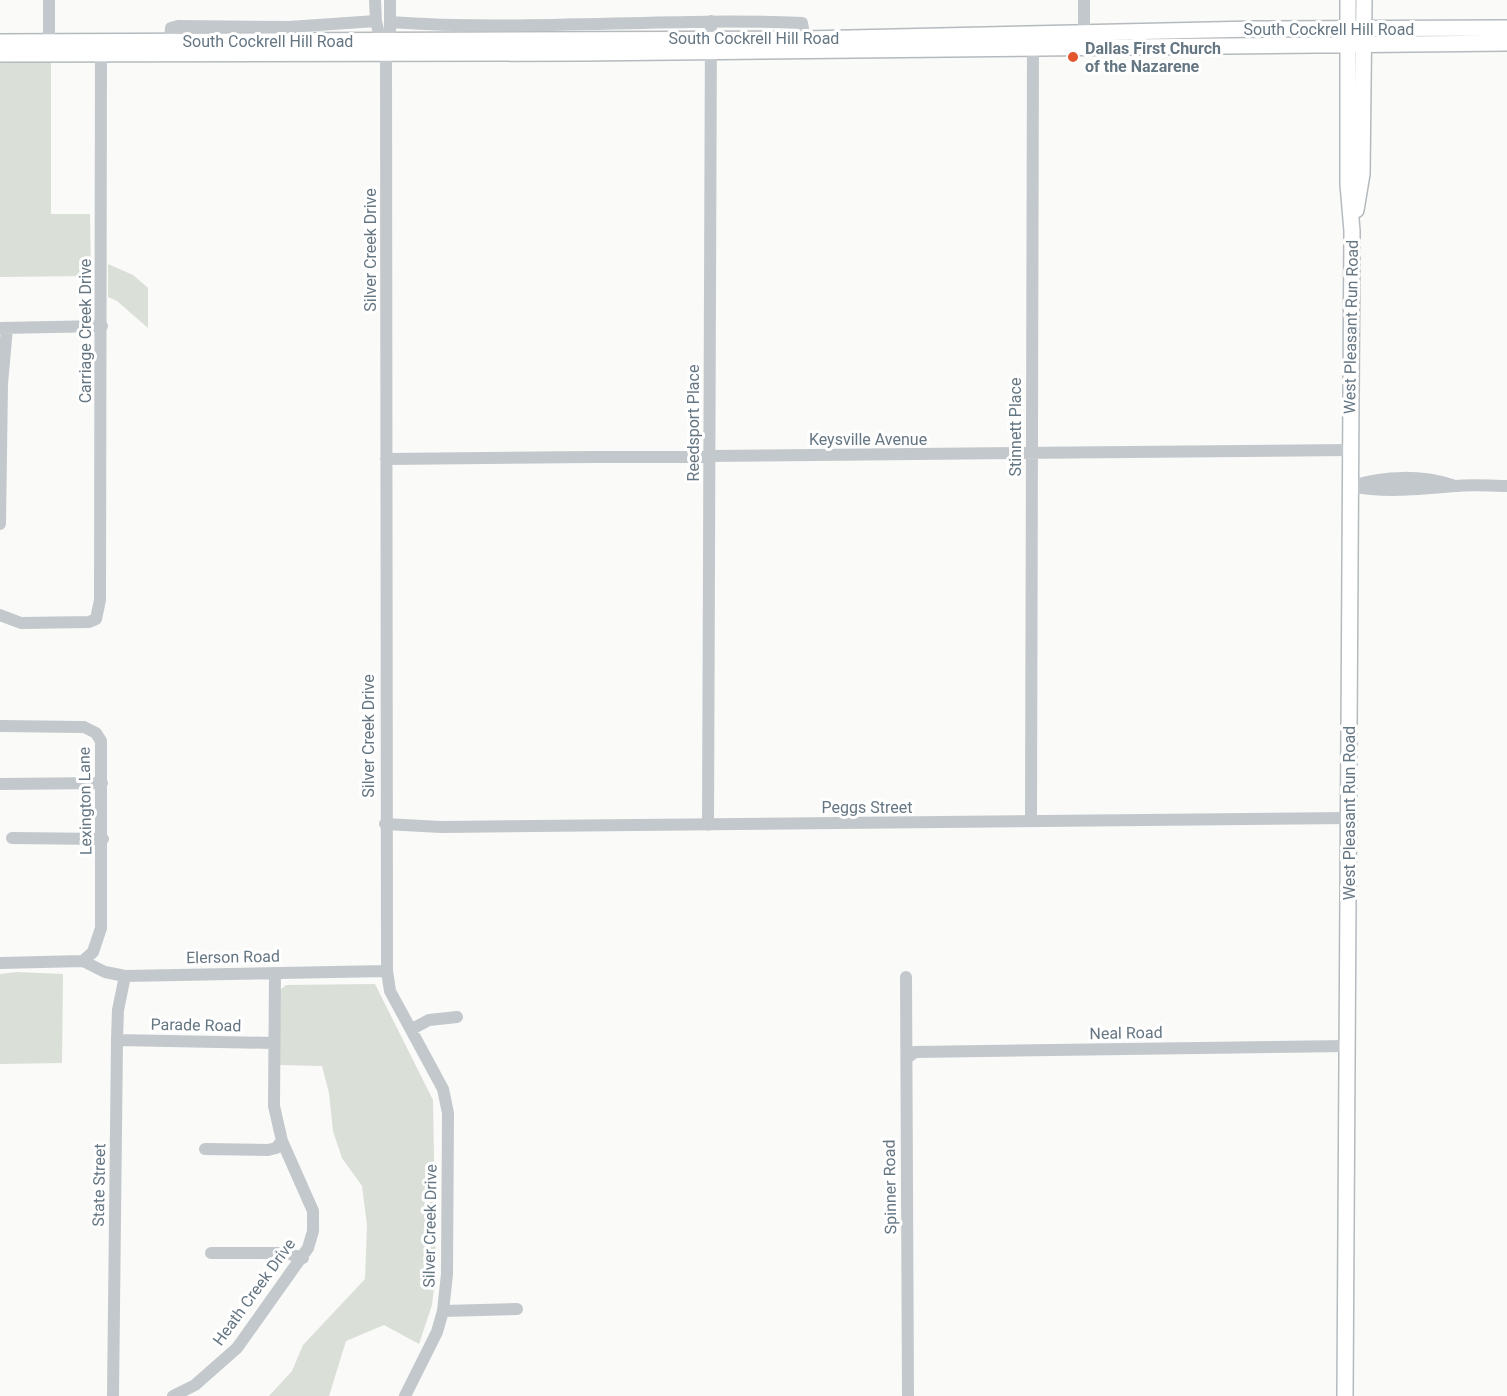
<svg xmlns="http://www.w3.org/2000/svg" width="1507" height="1396" font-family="Roboto,sans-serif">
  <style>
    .green { fill: #dadfd7 }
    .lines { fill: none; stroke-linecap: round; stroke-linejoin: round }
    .major-casing { stroke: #b5babe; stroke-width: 18 }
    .minor { stroke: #c3c8cc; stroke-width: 12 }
    .major { stroke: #fff; stroke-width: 15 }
    .poi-dot { fill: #e4572e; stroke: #fff; stroke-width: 2 }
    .labels { text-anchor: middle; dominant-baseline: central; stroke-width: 6; stroke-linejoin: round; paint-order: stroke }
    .street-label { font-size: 16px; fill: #657683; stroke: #fff }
    .poi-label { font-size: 16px; font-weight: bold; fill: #657683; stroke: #fff; text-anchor: start }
  </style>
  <rect width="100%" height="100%" fill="#fafaf8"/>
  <!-- green -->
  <path class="green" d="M0,58H51V214H90L91,276L0,277Z
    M108,264L133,275L148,288V328L117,301L108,297Z
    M17,972L63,974L62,1063L0,1064V974Z
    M375,984L433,1100L436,1271L432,1305L419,1344L384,1325L346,1341L329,1396H269L292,1371L303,1345L365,1279L367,1225L362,1186L342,1158L333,1131L329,1093L322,1066L280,1065V990L286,985Z"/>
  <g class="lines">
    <!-- major casing -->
    <g class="major-casing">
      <path id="major" d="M0,42L805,39L1255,29L1507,28
        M0,54L582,53L1507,43
        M1356,210L1362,174L1364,0
        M1345,1396L1352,231L1348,184V0"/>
    </g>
    <!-- minor -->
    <path class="minor" d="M49,0V50
      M375,0L376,21L382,47
      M390,0V40L386,53L387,971L390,991L443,1089L448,1113L447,1274L443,1311L437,1332L405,1396
      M1084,0V41
      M390,22C527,32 665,17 802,23L805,39
      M169,49L171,28L178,26L289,27L376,21
      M1,328L102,326
      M386,459L1350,450
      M1355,485C1385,476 1421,475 1452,485
      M1350,486C1386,493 1420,489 1456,486C1473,484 1490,486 1507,486
      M0,524L2,384L7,328
      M0,615L21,623L89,622L96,619L100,600L101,46
      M0,726L84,727L96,733L101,741V928L93,952L83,961
      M0,784L102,783
      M1031,819L1033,40
      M385,824L441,827L1349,818
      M708,825L711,21
      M12,838L103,839
      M0,963L83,961L105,972L125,976L387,971
      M906,977L908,1396
      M412,1029L429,1020L457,1017
      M117,1040L274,1043
      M907,1058L915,1052L1348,1046
      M205,1149L268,1150L276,1148L282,1141
      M211,1253H286L303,1258
      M443,1311L517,1309
      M113,1396L117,1040L118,1010L125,976
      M173,1396L195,1385L237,1348L308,1248L313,1231V1211L282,1141L274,1106L275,973"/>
    <!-- major -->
    <use href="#major" class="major"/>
  </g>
  <!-- markers -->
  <circle class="poi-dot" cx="1073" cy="57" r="6"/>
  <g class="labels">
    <!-- street labels -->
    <g class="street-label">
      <text x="1329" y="29">South Cockrell Hill Road</text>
      <text x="754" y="38">South Cockrell Hill Road</text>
      <text x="268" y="41">South Cockrell Hill Road</text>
      <text transform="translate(370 250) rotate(-90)">Silver Creek Drive</text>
      <text transform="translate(1351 327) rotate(-89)">West Pleasant Run Road</text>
      <text transform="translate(85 331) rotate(-90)">Carriage Creek Drive</text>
      <text transform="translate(693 423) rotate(-90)">Reedsport Place</text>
      <text transform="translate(1015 427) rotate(-90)">Stinnett Place</text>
      <text x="868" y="439">Keysville Avenue</text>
      <text transform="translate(368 736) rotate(-90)">Silver Creek Drive</text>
      <text transform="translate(85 801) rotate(-91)">Lexington Lane</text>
      <text x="867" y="807">Peggs Street</text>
      <text transform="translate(1349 813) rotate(-90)">West Pleasant Run Road</text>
      <text transform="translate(233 957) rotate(-1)">Elerson Road</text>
      <text transform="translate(196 1025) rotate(1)">Parade Road</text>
      <text transform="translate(1126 1033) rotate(-1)">Neal Road</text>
      <text transform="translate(99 1185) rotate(-89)">State Street</text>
      <text transform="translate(890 1187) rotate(-91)">Spinner Road</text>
      <text transform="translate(430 1226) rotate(-89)">Silver Creek Drive</text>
      <text transform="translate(254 1292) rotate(-54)">Heath Creek Drive</text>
    </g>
    <!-- poi labels -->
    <g class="poi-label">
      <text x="1085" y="48">Dallas First Church<tspan x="1085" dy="18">of the Nazarene</tspan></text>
    </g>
  </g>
</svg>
